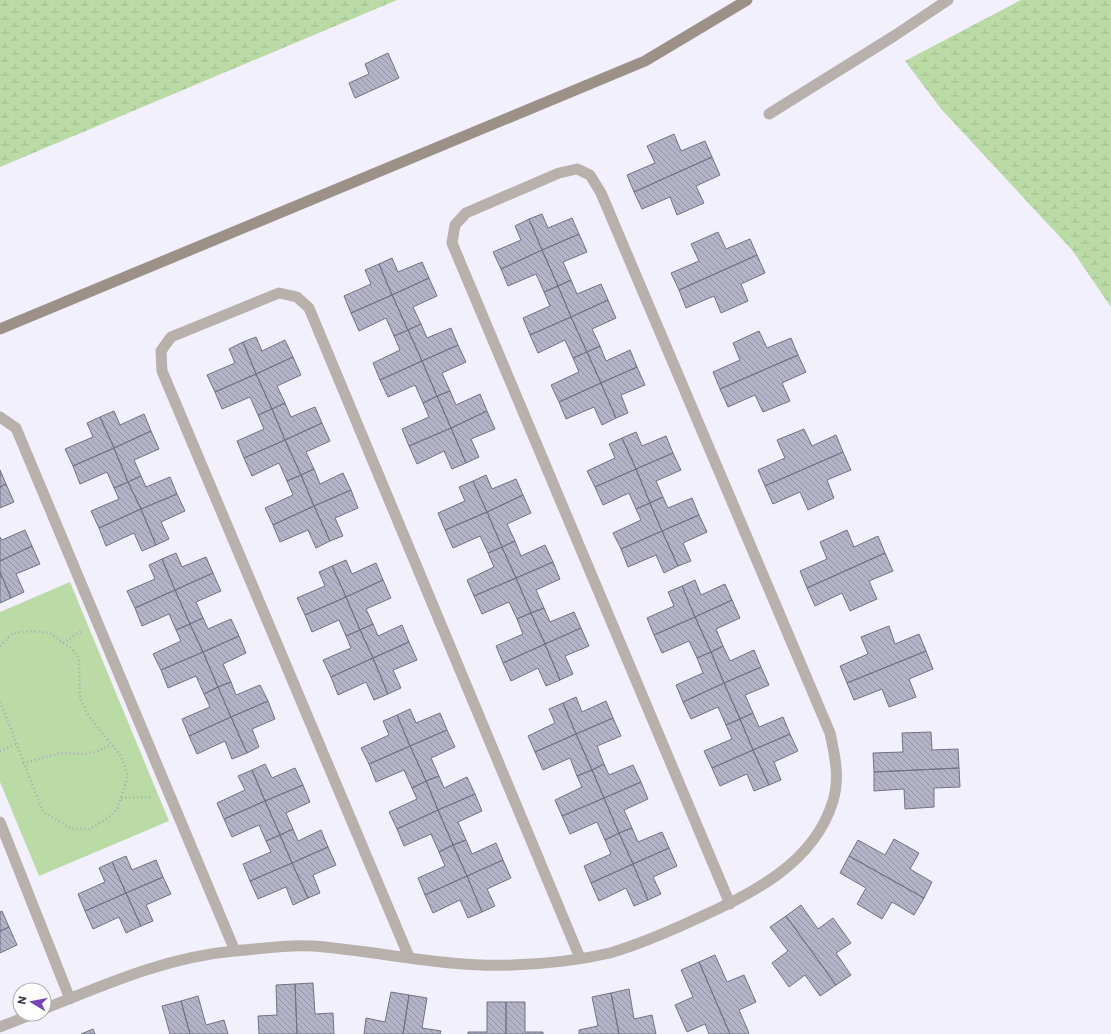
<svg xmlns="http://www.w3.org/2000/svg" width="1111" height="1034" font-family="Commissioner,sans-serif">
  <style>
    .wetland { fill: url(#wetland-marsh) }
    .park { fill: #badba5 }
    .building { fill: url(#building-back-hatch); stroke: #727285 }
    .lines { fill: none; stroke-linecap: round; stroke-linejoin: round }
    .path { stroke: #aaa8b3; stroke-width: 2.5; stroke-dasharray: 1 3; stroke-linecap: butt }
    .minor { stroke: #b8b0aa; stroke-width: 11 }
    .secondary { stroke: #9c9187; stroke-width: 11 }
  </style>
  <defs>
    <pattern id="wetland-marsh" width="20" height="14" patternUnits="userSpaceOnUse"><rect width="20" height="14" fill="#badba5"/><path d="M1 5h8M5 5V1M11 12h8M15 12V8" fill="none" stroke="#a1bd8f"/></pattern>
    <pattern id="building-back-hatch" width="6" height="6" patternUnits="userSpaceOnUse"><rect width="6" height="6" fill="#b4b4c9"/><path d="M-1 5l2 2M0 0l6 6M5-1l2 2" fill="none" stroke="#9393a5"/></pattern>
  </defs>
  <rect width="100%" height="100%" fill="#f2f0fd"/>
  <!-- wetland -->
  <path class="wetland" d="M0,0H397L0,167Z
    M1021,0H1111V307L1072,250L942,110L905,61Z"/>
  <!-- park -->
  <path class="park" d="M70,582L169,821L39,876L0,782V612Z"/>
  <!-- building -->
  <path class="building" d="M388,53L399,78L355,98L349,83L369,74L365,64Z
    M674,134L681,151L705,141L712,157L634,192L627,175L655,163L647,146Z
    M712,157L720,175L696,186L704,203L677,215L670,197L642,209L634,192Z
    M542,214L548,228L572,218L579,234L542,250L529,219Z
    M529,219L542,250L501,269L493,252L521,240L515,226Z
    M718,232L726,249L750,239L757,255L679,290L671,273L699,261L691,244Z
    M579,234L587,252L563,262L571,280L558,286L542,250Z
    M542,250L558,286L544,292L536,274L508,286L501,269Z
    M757,255L765,273L741,284L748,301L721,313L714,296L686,308L679,290Z
    M392,258L398,272L422,262L429,278L392,295L379,264Z
    M379,264L392,295L351,313L344,296L371,284L365,270Z
    M429,278L437,296L413,307L421,324L408,330L392,295Z
    M571,280L577,294L601,284L608,300L571,317L558,286Z
    M558,286L571,317L530,335L523,318L550,306L544,292Z
    M392,295L408,330L394,336L386,318L359,331L351,313Z
    M608,300L616,318L592,329L600,346L587,352L571,317Z
    M571,317L587,352L573,358L565,340L538,353L530,335Z
    M421,324L427,338L451,328L458,345L422,361L408,330Z
    M408,330L422,361L380,380L373,363L400,350L394,336Z
    M759,331L767,348L791,338L798,355L720,389L713,372L740,360L733,343Z
    M256,337L262,351L285,340L293,357L256,374L243,342Z
    M243,342L256,374L215,392L207,375L235,363L229,349Z
    M458,345L466,362L442,373L450,391L437,396L422,361Z
    M600,346L606,361L630,350L637,367L601,383L587,352Z
    M587,352L601,383L559,402L551,385L579,372L573,358Z
    M798,355L806,372L782,383L790,401L763,412L755,395L728,407L720,389Z
    M293,357L301,375L277,386L285,403L272,409L256,374Z
    M422,361L437,396L423,403L415,385L388,397L380,380Z
    M637,367L645,385L621,395L628,413L616,418L601,383Z
    M256,374L272,409L258,415L250,397L222,409L215,392Z
    M601,383L616,418L602,425L594,407L566,419L559,402Z
    M450,391L456,405L480,394L487,411L451,428L437,396Z
    M437,396L451,428L409,446L402,429L429,417L423,403Z
    M285,403L291,417L315,407L322,423L285,440L272,409Z
    M272,409L285,440L244,458L237,441L264,429L258,415Z
    M114,411L120,425L144,414L151,431L114,448L100,417Z
    M487,411L495,429L471,439L479,457L466,463L451,428Z
    M100,417L114,448L73,466L65,449L93,437L87,423Z
    M322,423L330,441L306,452L314,469L301,475L285,440Z
    M451,428L466,463L452,469L444,451L417,464L409,446Z
    M804,429L812,446L836,435L843,452L765,486L758,470L785,458L777,440Z
    M151,431L159,449L134,460L141,476L128,482L114,448Z
    M636,432L642,446L666,436L673,453L636,469L622,438Z
    M622,438L636,469L595,487L587,471L615,458L609,444Z
    M285,440L301,475L287,481L279,463L252,476L244,458Z
    M114,448L128,482L114,488L107,472L80,484L73,466Z
    M843,452L851,470L827,480L834,498L808,510L800,492L773,504L765,486Z
    M673,453L681,470L656,481L663,497L650,503L636,469Z
    M314,469L320,484L343,473L351,490L314,506L301,475Z
    M636,469L650,503L636,509L629,493L603,505L595,487Z
    M0,470L6,484L0,487Z
    M301,475L314,506L273,525L265,508L293,495L287,481Z
    M486,475L492,489L516,479L523,495L487,512L473,481Z
    M141,476L146,487L170,477L177,494L141,509L128,482Z
    M473,481L487,512L445,530L438,513L465,501L459,487Z
    M128,482L141,509L99,528L91,511L119,499L114,488Z
    M6,484L14,502L0,508V487Z
    M351,490L358,508L335,518L343,536L330,541L314,506Z
    M177,494L185,511L161,522L169,539L156,545L141,509Z
    M523,495L531,513L507,524L515,541L502,547L487,512Z
    M663,497L668,508L692,498L699,515L662,531L650,503Z
    M650,503L662,531L621,549L613,533L641,520L636,509Z
    M314,506L330,541L316,548L308,530L280,542L273,525Z
    M141,509L156,545L142,551L134,533L106,546L99,528Z
    M487,512L502,547L488,553L480,536L453,548L445,530Z
    M699,515L707,532L683,543L691,561L678,566L662,531Z
    M25,530L32,546L0,561V537L2,540Z
    M847,530L854,547L878,536L885,553L807,588L800,571L827,559L820,542Z
    M662,531L678,566L664,573L656,555L628,567L621,549Z
    M515,541L521,556L545,545L553,562L516,578L502,547Z
    M32,546L40,564L16,574L24,592L11,598L0,572V561Z
    M502,547L516,578L474,596L467,580L494,567L488,553Z
    M176,553L182,567L206,557L213,573L175,590L162,559Z
    M885,553L893,571L869,581L877,599L850,611L842,593L815,606L807,588Z
    M162,559L175,590L135,608L127,591L155,579L149,565Z
    M346,560L352,574L376,563L383,580L346,597L332,566Z
    M553,562L560,579L536,590L544,608L531,613L516,578Z
    M332,566L346,597L305,615L297,598L325,586L319,572Z
    M0,572L11,598L0,603Z
    M213,573L221,591L196,602L203,618L190,624L175,590Z
    M516,578L531,613L517,619L509,602L482,614L474,596Z
    M383,580L391,598L366,609L373,624L360,630L346,597Z
    M695,580L701,595L725,584L732,600L695,617L682,586Z
    M682,586L695,617L654,635L647,618L674,606L668,592Z
    M175,590L190,624L176,630L169,614L142,626L135,608Z
    M346,597L360,630L346,636L339,620L312,632L305,615Z
    M732,600L740,618L716,629L723,646L711,652L695,617Z
    M544,608L550,622L574,612L581,628L545,644L531,613Z
    M531,613L545,644L503,663L496,646L523,634L517,619Z
    M695,617L711,652L697,658L689,641L662,653L654,635Z
    M203,618L208,629L231,619L239,636L203,652L190,624Z
    M190,624L203,652L161,670L153,654L181,641L176,630Z
    M373,624L378,636L402,625L409,642L373,658L360,630Z
    M889,626L895,644L919,634L926,651L847,683L840,666L868,654L861,637Z
    M581,628L589,646L565,656L573,674L560,680L545,644Z
    M360,630L373,658L331,677L323,660L351,648L346,636Z
    M239,636L246,653L223,664L231,682L218,687L203,652Z
    M409,642L417,660L393,670L401,688L388,694L373,658Z
    M545,644L560,680L546,686L538,668L511,681L503,663Z
    M723,646L730,661L754,650L761,667L724,683L711,652Z
    M926,651L933,669L909,679L916,697L889,707L882,689L854,700L847,683Z
    M203,652L218,687L204,694L196,676L168,688L161,670Z
    M711,652L724,683L683,702L676,685L703,673L697,658Z
    M373,658L388,694L374,700L366,682L338,695L331,677Z
    M761,667L769,685L745,695L753,713L740,719L724,683Z
    M231,682L236,695L260,685L268,701L231,717L218,687Z
    M724,683L740,719L726,725L718,707L691,719L683,702Z
    M218,687L231,717L189,736L182,719L210,707L204,694Z
    M576,697L582,712L606,701L613,718L576,734L563,703Z
    M268,701L275,719L252,729L259,747L247,753L231,717Z
    M563,703L576,734L535,752L528,736L555,723L549,709Z
    M410,709L416,723L440,713L447,730L410,746L397,715Z
    M753,713L759,727L783,717L790,734L753,750L740,719Z
    M397,715L410,746L369,764L361,748L389,735L383,721Z
    M231,717L247,753L232,759L225,741L197,754L189,736Z
    M613,718L621,736L597,746L604,764L592,770L576,734Z
    M740,719L753,750L712,768L704,751L732,739L726,725Z
    M447,730L455,747L431,758L439,776L426,781L410,746Z
    M931,732L932,750L958,749L959,768L874,772L873,753L903,752L902,733Z
    M576,734L592,770L577,776L570,758L543,770L535,752Z
    M790,734L798,751L774,762L781,780L769,785L753,750Z
    M410,746L426,781L412,788L404,770L376,782L369,764Z
    M753,750L769,785L754,791L747,774L720,786L712,768Z
    M265,764L272,778L295,768L303,785L265,801L252,770Z
    M604,764L609,775L633,765L641,782L604,798L592,770Z
    M959,768L960,787L934,788V807L905,809L904,789L874,791V772Z
    M252,770L265,801L224,819L217,803L245,790L238,776Z
    M592,770L604,798L562,816L555,800L582,787L577,776Z
    M439,776L444,788L467,777L475,794L438,810L426,781Z
    M426,781L438,810L397,829L389,812L417,799L412,788Z
    M641,782L648,799L624,810L632,828L619,833L604,798Z
    M303,785L310,802L286,813L293,829L280,835L265,801Z
    M475,794L482,811L458,822L466,840L453,845L438,810Z
    M604,798L619,833L605,840L597,822L570,834L562,816Z
    M265,801L280,835L266,841L259,825L232,837L224,819Z
    M438,810L453,845L439,852L431,834L404,846L397,829Z
    M632,828L638,842L662,832L669,848L633,864L619,833Z
    M293,829L298,841L321,830L328,847L292,863L280,835Z
    M619,833L633,864L591,883L584,866L611,854L605,840Z
    M280,835L292,863L250,881L243,864L271,852L266,841Z
    M894,839L919,853L910,869L932,882L924,898L849,856L858,840L885,855Z
    M466,840L472,854L496,843L503,860L467,876L453,845Z
    M453,845L467,876L425,895L418,878L445,866L439,852Z
    M328,847L336,865L313,875L320,893L308,898L292,863Z
    M669,848L677,866L653,877L661,894L648,900L633,864Z
    M126,856L132,870L156,860L163,877L126,893L112,862Z
    M849,856L924,898L914,915L892,902L882,919L857,904L866,888L840,873Z
    M503,860L511,878L487,889L495,906L482,912L467,876Z
    M112,862L126,893L85,911L78,894L105,882L99,868Z
    M292,863L308,898L293,905L286,887L258,899L250,881Z
    M633,864L648,900L634,906L626,888L599,901L591,883Z
    M467,876L482,912L468,918L460,900L433,913L425,895Z
    M163,877L171,894L146,905L153,921L141,926L126,893Z
    M126,893L141,926L126,933L119,917L93,929L85,911Z
    M801,905L818,929L833,918L851,943L836,953L851,975L836,985L786,916Z
    M2,911L9,927L0,931V912Z
    M786,916L836,985L820,996L805,975L789,987L772,963L788,951L770,927Z
    M9,927L17,945L0,953V931Z
    M715,955L727,982L744,975L756,1002L739,1010L749,1033L748,1034H730L699,962Z
    M699,962L730,1034H709L705,1024L687,1032L675,1005L693,997L681,970Z
    M313,983L315,1014L333,1013L334,1034H297L295,984Z
    M295,984L297,1034H259L258,1016L277,1015L276,985Z
    M629,989L634,1019L652,1015L656,1034H619L611,993Z
    M391,992L409,995L403,1034H364L366,1018L385,1022Z
    M611,993L619,1034H579V1030L598,1026L592,997Z
    M409,995L427,998L422,1028L441,1031L440,1034H403Z
    M198,996L206,1025L224,1020L228,1034H190L181,1001Z
    M181,1001L190,1034H170L162,1006Z
    M487,1002H506V1034H468V1032H487Z
    M506,1002H525V1032H543V1034H506Z
    M93,1029L95,1034H81Z"/>
  <g class="lines">
    <!-- path -->
    <path class="path" d="M63,643L83,630
      M0,646L13,633L32,631L50,633L72,649L79,658L80,698L88,715L121,756L128,776L117,810L105,820L89,829H72L43,812L0,701
      M0,751L16,744
      M23,763L61,753L86,754L98,751L111,744
      M121,798L152,797"/>
    <!-- minor -->
    <path class="minor" d="M769,114L894,36L948,0
      M0,417L16,428L235,951
      M0,822L70,999
      M409,957L162,371L161,351L171,337L279,293L297,297L309,308L580,958
      M44,1009C106,984 167,957 234,951C260,949 288,944 313,946C379,951 448,968 513,965C543,964 580,960 610,953C640,944 668,932 696,919C751,894 814,864 833,801C840,778 835,756 830,733L601,193L590,175L577,169L559,173L466,213L455,225L452,243L730,904
      M0,1027L33,1014"/>
    <!-- secondary -->
    <path class="secondary" d="M0,329L645,61L747,0"/>
  </g>
  <!-- north arrow -->
  <g transform="translate(32 1002) rotate(280)"><circle r="19" fill="#ffffff" stroke="#b0b0b3"/>
  <path d="M0-3L7 15L0 10L-7 15Z" fill="#7744bb"/>
  <text y="-6" font-size="11" font-weight="bold" text-anchor="middle" fill="#3a3942">N</text>
  </g>
</svg>
